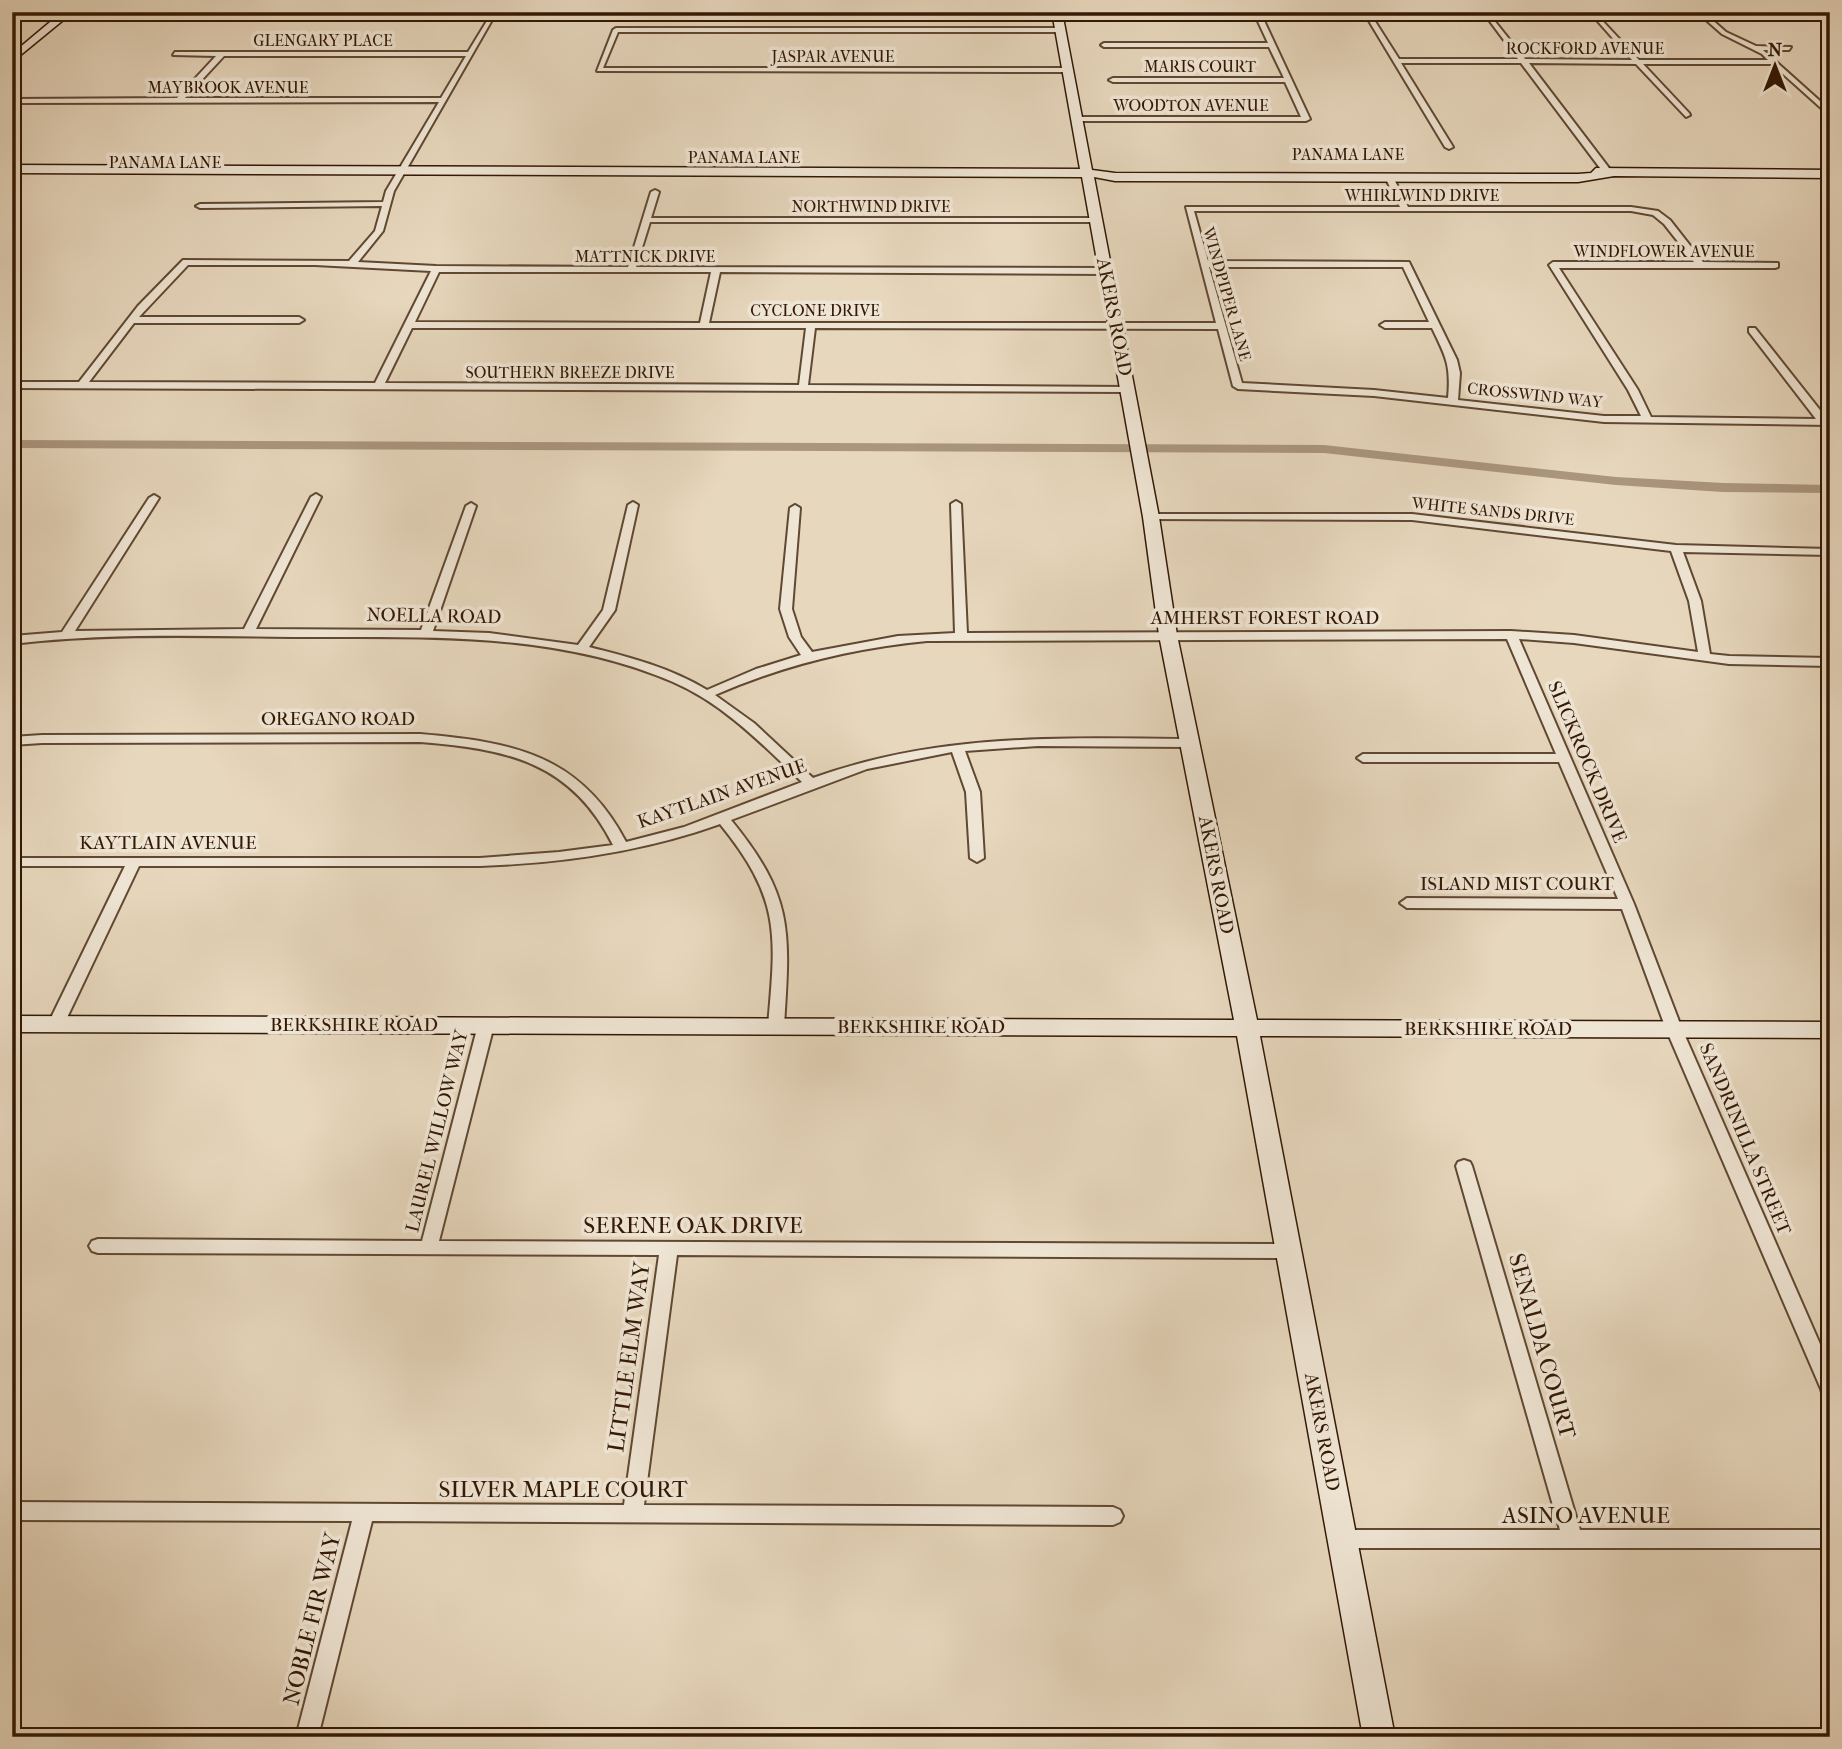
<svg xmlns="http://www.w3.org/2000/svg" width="1842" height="1749" font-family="'IM FELL French Canon',serif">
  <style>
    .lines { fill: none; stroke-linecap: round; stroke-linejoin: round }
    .canal { fill: #aa967e; fill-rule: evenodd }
    .street-casing { stroke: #604832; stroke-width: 4 }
    .secondary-casing { stroke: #331804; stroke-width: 3 }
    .street { fill: #efe5d4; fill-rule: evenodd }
    .secondary { fill: #efe5d4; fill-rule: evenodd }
    .labels { text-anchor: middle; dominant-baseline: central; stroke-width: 7; stroke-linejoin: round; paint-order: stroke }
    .far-street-label { font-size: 16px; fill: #331804; stroke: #efe5d4 }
    .street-label { font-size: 19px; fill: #331804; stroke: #efe5d4 }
    .near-street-label { font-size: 23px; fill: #331804; stroke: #efe5d4 }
  </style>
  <rect width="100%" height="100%" fill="#e7d7bd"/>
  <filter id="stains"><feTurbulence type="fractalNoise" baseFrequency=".00286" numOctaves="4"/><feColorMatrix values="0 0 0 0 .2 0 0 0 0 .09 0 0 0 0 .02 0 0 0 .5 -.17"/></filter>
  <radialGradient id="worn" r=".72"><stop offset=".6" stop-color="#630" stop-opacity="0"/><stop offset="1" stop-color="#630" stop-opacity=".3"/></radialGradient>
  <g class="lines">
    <!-- canal -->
    <path class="canal" d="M12,440L1324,445L1616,477L1723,483L1830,485V493L1723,492L1616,485L1324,453L12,448Z"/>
    <!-- street casing -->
    <g class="street-casing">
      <path id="street" d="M64,12L496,13L394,191L383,231L358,262L436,266L628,267L651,192L655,190L659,192L651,218H1099V222H650L636,267L1105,268L1109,271L1105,274L720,272L709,323H1216L1186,207H1400L1385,177L1389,175L1393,177L1408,207H1631L1658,211L1670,220L1703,262L1778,263V267L1775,268H1559L1638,390L1651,417L1816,419L1749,332V328H1755L1827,419H1830V425L1604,422L1374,396L1238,389L1233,386L1218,329L815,328L808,385L1130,387L1132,389L1127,392L12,388V382H79L138,306L183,260L349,261L375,231L382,206L200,208L196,206L200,204L383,202L386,191L439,102L12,103V99L177,98L216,56L173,55L175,52H468L490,16H65L62,14ZM224,56H466L441,98H185ZM1194,211H1631L1653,215L1664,224L1694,262H1553L1549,265L1628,390L1641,416H1604L1458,400L1460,373L1457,360L1409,262L1208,261ZM188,265H315L431,271L375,383L89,382L134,323H299L304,320L299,317H139ZM1209,267H1403L1429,322H1385L1380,325L1385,328H1432C1446,357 1451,365 1448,398L1374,390L1242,383ZM439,272H711L700,323L415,322ZM412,328H806L799,385L385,383Z
        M1054,12H1260L1310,119L1306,121H1074V117H1301L1285,82H1113L1109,80L1113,78H1284L1269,47H1104L1101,45L1104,43H1268L1255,15H1057Z
        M1697,12L1753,14L1751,17H1709L1726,32L1756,46L1791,47L1789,50H1763L1830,110V116L1772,64H1643L1689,113L1690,115L1686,117L1636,64L1529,63L1612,172V176H1606L1521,63H1401L1453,147L1449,149L1445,147L1366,16L1371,15L1399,59H1518L1486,16L1489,14L1525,59L1632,60L1594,17L1596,14L1639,60H1768L1762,54L1722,34Z
        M616,28H1060L1063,30L1060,32H618L603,68H1068L1071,70L1068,72L597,71L613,30Z
        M316,494L321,497L256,629L421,630L466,506L471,503L476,506L433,631L489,633L578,645L603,610L628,505L633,502L638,505L615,610L589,647C629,657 671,668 707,690L756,669L801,655L789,637L780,609L790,508L795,505L800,508L792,609L801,637L812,652L898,636L955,633L951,504L956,501L961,504L967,633L1511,631L1574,635L1698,652L1689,601L1671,551L1412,520L1147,519L1146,517L1151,514H1412L1676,545L1830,549V555L1683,552L1701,601L1710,654L1729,656L1830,658V666L1729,664L1574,643L1519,639L1634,904L1682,1029L1830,1367V1397L1823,1395L1821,1389L1666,1029L1622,909L1407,908L1400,903L1407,898L1618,899L1559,762H1363L1357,758L1363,754H1556L1507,639L927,641C853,648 784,665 715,695L754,723L813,778C939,733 1057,738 1189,739L1195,743L1189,747L1038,746L965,751L980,792L984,858L977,862L970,858L966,792L952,752L867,769L731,820C794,897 790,931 784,1026L781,1030H771L768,1026C776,934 781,899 720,824C642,852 562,863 480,866H139L64,1024L61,1028H51L48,1024L125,866H12V858H480L559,852L613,845C571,761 506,749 420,742L42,743L12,745V737L42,735L420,734C512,742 580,754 626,842L684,827L802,782C763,745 724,704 673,682C552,630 421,638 293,637C199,636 106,633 12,644V636L62,632L149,498L154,495L159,498L75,631L244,629L311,497Z
        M486,1020L491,1021L494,1025L439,1241L1288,1244L1294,1246L1297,1251L1294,1256L1288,1258L677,1255L644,1505L1113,1507L1120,1510L1123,1516L1120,1522L1113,1525L372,1521L318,1737H296L352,1521L12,1520V1502L624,1505L659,1255L98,1253L92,1251L89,1246L92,1241L98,1239L422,1241L478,1025L481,1021Z
        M1464,1160L1470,1162L1472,1166L1580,1530H1830V1548H1342L1335,1545L1332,1539L1335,1533L1342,1530H1560L1456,1166L1458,1162Z"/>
    </g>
    <!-- secondary casing -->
    <g class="secondary-casing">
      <path id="secondary" d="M62,12H73L12,62V54Z
        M1052,12H1062L1092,170L1115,173L1578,174L1591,173L1596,168L1830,170V178L1614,176L1578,182L1115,181L1094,177L1159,517L1177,635L1257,1020L1830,1022V1038L1260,1036L1395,1737H1363L1237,1036L12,1032V1016L1234,1020L1159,635L1143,517L1082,177L12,173V165L1080,169Z"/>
    </g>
    <!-- street -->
    <use href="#street" class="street"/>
    <!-- secondary -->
    <use href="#secondary" class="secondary"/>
  </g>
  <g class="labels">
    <!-- far-street labels -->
    <g class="far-street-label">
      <text x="323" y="40">GLENGARY PLACE</text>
      <text x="1585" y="48">ROCKFORD AVENUE</text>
      <text x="833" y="56">JASPAR AVENUE</text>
      <text x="1200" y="66">MARIS COURT</text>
      <text x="228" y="87">MAYBROOK AVENUE</text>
      <text x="1191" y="105">WOODTON AVENUE</text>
      <text x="1348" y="154">PANAMA LANE</text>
      <text x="744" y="157">PANAMA LANE</text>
      <text x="165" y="162">PANAMA LANE</text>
      <text x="1422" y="195">WHIRLWIND DRIVE</text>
      <text x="871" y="206">NORTHWIND DRIVE</text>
      <text x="1664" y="251">WINDFLOWER AVENUE</text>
      <text x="645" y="256">MATTNICK DRIVE</text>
      <text transform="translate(1227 294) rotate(74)">WINDPIPER LANE</text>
      <text x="815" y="310">CYCLONE DRIVE</text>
      <text x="570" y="372">SOUTHERN BREEZE DRIVE</text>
      <text transform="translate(1535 395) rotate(6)">CROSSWIND WAY</text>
      <text transform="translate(1493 511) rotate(6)">WHITE SANDS DRIVE</text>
    </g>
    <!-- street labels -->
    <g class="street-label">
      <text transform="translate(1114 317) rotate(79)">AKERS ROAD</text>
      <text transform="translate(434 616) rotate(1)">NOELLA ROAD</text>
      <text x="1265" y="618">AMHERST FOREST ROAD</text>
      <text x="338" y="719">OREGANO ROAD</text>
      <text transform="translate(1587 762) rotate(67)">SLICKROCK DRIVE</text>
      <text transform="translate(722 794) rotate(-19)">KAYTLAIN AVENUE</text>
      <text x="168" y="843">KAYTLAIN AVENUE</text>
      <text transform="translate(1216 875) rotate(79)">AKERS ROAD</text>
      <text x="1517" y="884">ISLAND MIST COURT</text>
      <text x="354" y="1025">BERKSHIRE ROAD</text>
      <text x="921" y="1027">BERKSHIRE ROAD</text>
      <text x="1488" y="1029">BERKSHIRE ROAD</text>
      <text transform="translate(437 1131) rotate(-76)">LAUREL WILLOW WAY</text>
      <text transform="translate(1745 1139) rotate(67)">SANDRINILLA STREET</text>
      <text transform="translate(1322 1432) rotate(79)">AKERS ROAD</text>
    </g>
    <!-- near-street labels -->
    <g class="near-street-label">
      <text x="693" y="1225">SERENE OAK DRIVE</text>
      <text transform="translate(1542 1346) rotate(74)">SENALDA COURT</text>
      <text transform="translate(629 1357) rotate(-82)">LITTLE ELM WAY</text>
      <text x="563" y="1489">SILVER MAPLE COURT</text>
      <text x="1586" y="1515">ASINO AVENUE</text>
      <text transform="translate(312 1619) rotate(-76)">NOBLE FIR WAY</text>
    </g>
  </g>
  <!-- margin -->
  <rect width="1842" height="1749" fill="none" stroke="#e7d7bd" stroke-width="42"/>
  <rect x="14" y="14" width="1814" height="1721" fill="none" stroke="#331804" stroke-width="3.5"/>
  <rect x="21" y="21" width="1800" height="1707" fill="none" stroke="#331804" stroke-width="2"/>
  <!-- north arrow -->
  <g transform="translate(1775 66)" stroke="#efe5d4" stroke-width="5" paint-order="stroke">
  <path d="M0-5L12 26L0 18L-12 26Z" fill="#331804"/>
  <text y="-10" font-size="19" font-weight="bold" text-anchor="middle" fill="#331804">N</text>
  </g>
  <rect width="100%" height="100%" filter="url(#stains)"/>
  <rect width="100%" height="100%" fill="url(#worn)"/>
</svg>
